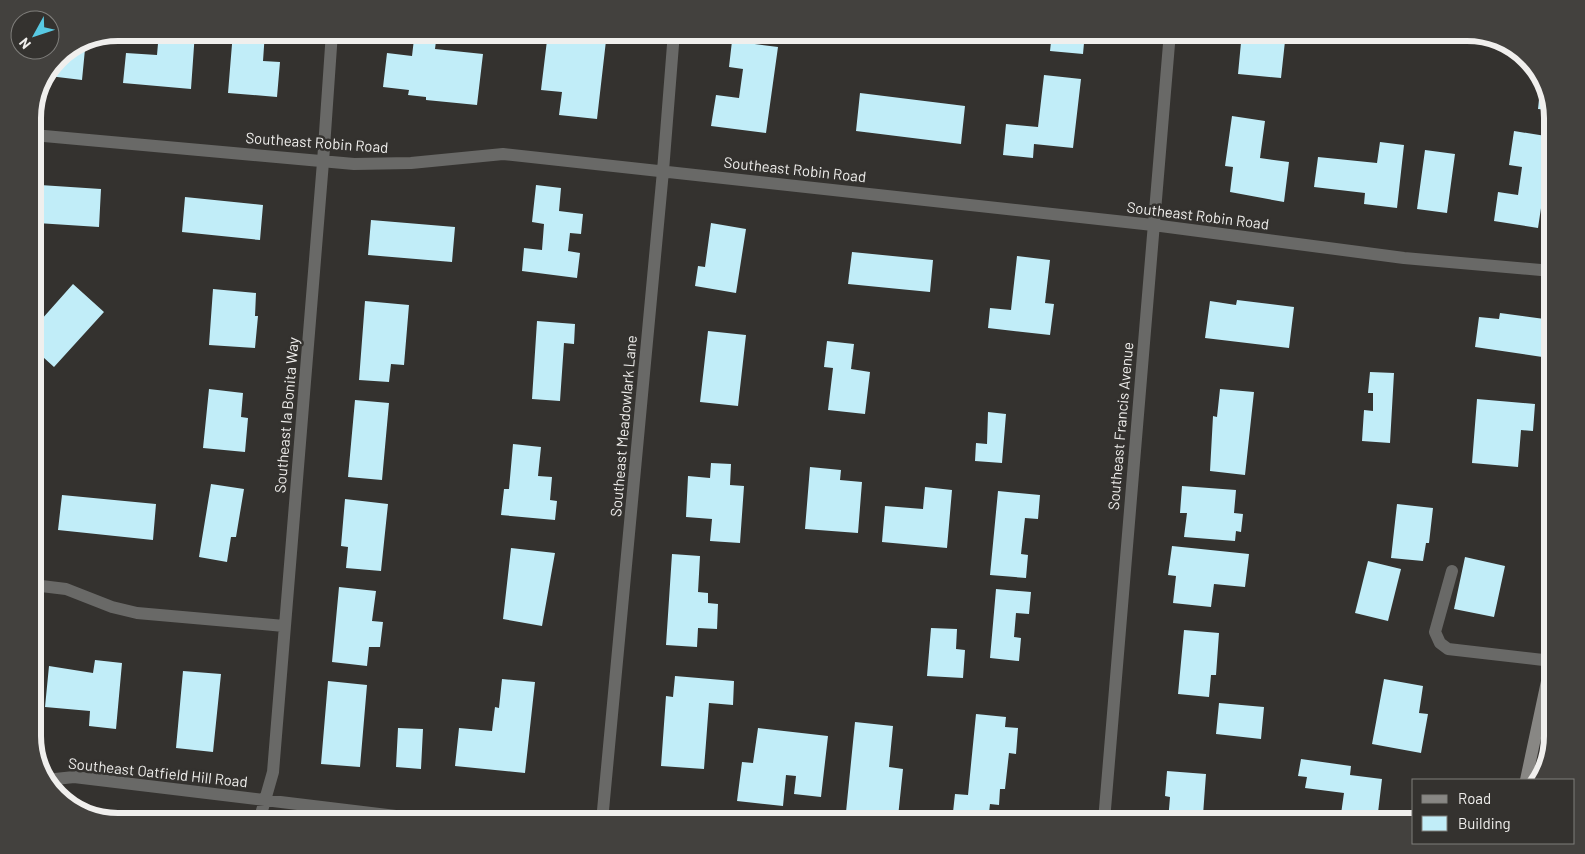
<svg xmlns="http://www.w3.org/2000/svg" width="1585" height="854" font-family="Barlow,sans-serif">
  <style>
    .building { fill: #c1edf8 }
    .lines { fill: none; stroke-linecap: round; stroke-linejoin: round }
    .street { stroke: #696967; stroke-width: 12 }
    .secondary { stroke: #888784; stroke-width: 12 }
    .labels { text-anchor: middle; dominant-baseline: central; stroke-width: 5; stroke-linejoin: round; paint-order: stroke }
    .street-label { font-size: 15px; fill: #f0efed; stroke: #34322f }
    .rim { fill: none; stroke: #f0efed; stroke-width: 6 }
  </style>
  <rect width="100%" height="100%" fill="#34322f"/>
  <!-- building -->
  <path class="building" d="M159,32H195L191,89L123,83L126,53L157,55Z
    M233,32H265L263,61L280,62L277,97L228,93Z
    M548,32H607L597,119L559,115L562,92L541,90Z
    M1052,32H1085L1083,54L1050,51Z
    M1242,32H1286L1281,78L1238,74Z
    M86,39L82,80L49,76L58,57Z
    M414,39L436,41L435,49L483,54L477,105L426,100V97L408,95L409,90L383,87L387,53L412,56Z
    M732,41L778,47L766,133L711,126L716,95L739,98L743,69L729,67Z
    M1044,75L1081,79L1073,148L1034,144L1033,158L1003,155L1006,124L1038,127Z
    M1541,80L1551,110L1538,109Z
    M860,93L965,106L961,144L856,131Z
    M1232,116L1265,121L1260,158L1289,162L1284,202L1230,192L1233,167L1225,166Z
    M1514,131L1552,137V169L1547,168L1538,228L1494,221L1498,192L1518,195L1522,167L1509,165Z
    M1380,142L1404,145L1397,208L1364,204L1365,193L1314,187L1318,157L1377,163Z
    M1425,150L1455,154L1447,213L1417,209Z
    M40,185L101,189L99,227L37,223Z
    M536,185L561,188L559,211L583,214L581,234L570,233L568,251L580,253L577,278L522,271L524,248L542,250L544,224L532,222Z
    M185,197L263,205L260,240L182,232Z
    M371,220L455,227L452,262L368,255Z
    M711,223L746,229L736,293L695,286L698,266L705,267Z
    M852,252L933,260L930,292L848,284Z
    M1017,256L1050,260L1045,303L1054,304L1050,335L988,328L990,308L1011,310Z
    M73,284L104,312L54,367L33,348V329Z
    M213,289L256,293L255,316H258L255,348L209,345Z
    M1237,300L1294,307L1289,348L1205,338L1210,301L1236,305Z
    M365,301L409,305L404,365L391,364L389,382L359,380Z
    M1500,313L1552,320L1549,358L1475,347L1479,317L1499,319Z
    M537,321L575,324L574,344L564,343L560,401L532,399Z
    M708,331L746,335L738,406L700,402Z
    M827,341L854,344L851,369L870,372L865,414L828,410L833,368L824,367Z
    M1370,372L1394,373L1390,443L1362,441L1364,410L1373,411V393H1368Z
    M33,378L42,394L33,400Z
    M209,389L243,393L241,417L248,418L245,452L203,448Z
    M1220,389L1254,392L1245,475L1210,471L1213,416L1217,417Z
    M1477,399L1535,404L1533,431L1521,430L1518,467L1472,463Z
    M355,400L389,403L382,480L348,477Z
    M988,412L1006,414L1002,463L975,461L976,443L987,444Z
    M513,444L541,447L538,476L552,477L550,500L557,501L555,520L501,515L504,489H509Z
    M711,463L731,464L730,485L744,486L740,543L710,541L712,519L686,517L688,476L710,478Z
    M810,467L841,470L840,480L862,482L858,533L805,529Z
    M211,484L244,489L236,537H231L227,562L199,557Z
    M33,486L40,487L37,528H33Z
    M1182,486L1236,490L1234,513L1243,514L1241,532L1236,531L1235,541L1184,537L1187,513H1180Z
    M925,487L952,490L947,548L882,542L885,506L923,509Z
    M998,491L1040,495L1038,519L1025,518L1021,554L1028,555L1026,578L990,575Z
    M62,495L156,504L153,540L58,530Z
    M345,499L388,504L381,571L346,568L348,547L341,546Z
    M1397,504L1433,508L1429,543H1426L1423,561L1391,558Z
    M1172,546L1249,554L1245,587L1214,584L1211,607L1173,603L1176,576L1168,575Z
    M511,548L555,553L542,626L503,619Z
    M672,554L700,556L698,592L708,593V603L718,604L717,629L698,628L697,647L666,645Z
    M1465,557L1505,566L1494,617L1454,609Z
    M1368,561L1401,569L1388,621L1355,613Z
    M339,587L376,591L372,621L383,622L380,647H369L367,666L332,662Z
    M996,589L1031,592L1029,614L1016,613L1014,637L1021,638L1019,661L990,658Z
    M931,628L957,629L956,649L965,650L963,678L927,676Z
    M1184,630L1219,633L1216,675H1211L1209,697L1178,694Z
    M95,660L122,663L116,729L89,726L90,711L45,707L49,666L93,673Z
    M183,671L221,674L213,752L176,748Z
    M675,676L734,681L733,705L709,703L704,769L661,766L666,696L673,697Z
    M502,679L535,682L525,773L455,766L459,728L492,731L495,707L499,708Z
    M1384,679L1423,686L1419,713L1428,714L1421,753L1372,744Z
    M328,681L367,685L360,767L321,764Z
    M1219,703L1264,707L1261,739L1216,734Z
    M976,714L1006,717L1005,727L1018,728L1016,754L1009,753L1005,789H1000L999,805L990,804L988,821H952L955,794L968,795Z
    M855,722L893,726L889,767L903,769L898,817L846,812Z
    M398,728L423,729L421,769L396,767Z
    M758,728L828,736L821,797L794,794L796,776L786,775L783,806L737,801L742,762L753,763Z
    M1301,759L1351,766L1350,775L1382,779L1377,821H1340L1344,793L1305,788L1307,777L1298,776Z
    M1167,771L1206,774L1203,815L1208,816L1207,821H1168L1170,797L1165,796Z"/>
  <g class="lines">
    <!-- street -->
    <path class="street" d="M33,135L354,164L411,163L503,154L1153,225L1404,258L1552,271
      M1452,571L1435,632L1440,643L1448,649L1552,661
      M33,585L66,589L112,607L137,613L284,626
      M46,780L74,777L437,821
      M259,821L273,772L323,162L332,32
      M602,821L663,171L674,32
      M1104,821L1170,32"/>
    <!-- secondary -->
    <path class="secondary" d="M1526,780L1552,658"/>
  </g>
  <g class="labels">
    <!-- street labels -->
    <g class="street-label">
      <text transform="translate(317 142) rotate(4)">Southeast Robin Road</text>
      <text transform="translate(795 169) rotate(6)">Southeast Robin Road</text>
      <text transform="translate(1198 215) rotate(7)">Southeast Robin Road</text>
      <text transform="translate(286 415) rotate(-85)">Southeast la Bonita Way</text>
      <text transform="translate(623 426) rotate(-85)">Southeast Meadowlark Lane</text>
      <text transform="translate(1120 426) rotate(-85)">Southeast Francis Avenue</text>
      <text transform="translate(158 772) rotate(6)">Southeast Oatfield Hill Road</text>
    </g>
  </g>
  <!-- crop -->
  <path d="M0 0H1585V854H0ZM118 41H1467A77 77 0 0 1 1544 118V736A77 77 0 0 1 1467 813H118A77 77 0 0 1 41 736V118A77 77 0 0 1 118 41Z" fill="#43413e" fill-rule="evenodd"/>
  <path class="rim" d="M118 41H1467A77 77 0 0 1 1544 118V736A77 77 0 0 1 1467 813H118A77 77 0 0 1 41 736V118A77 77 0 0 1 118 41Z"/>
  <!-- legend -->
  <rect x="1412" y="779" width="162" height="65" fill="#34322f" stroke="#7f7e7b"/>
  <rect x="1422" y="795" width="25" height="8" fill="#888784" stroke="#7f7e7b"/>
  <text x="1458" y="804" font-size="15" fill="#f0efed">Road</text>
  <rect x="1422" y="816" width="25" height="15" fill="#c1edf8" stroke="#7f7e7b"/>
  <text x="1458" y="829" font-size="15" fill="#f0efed">Building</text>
  <!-- north arrow -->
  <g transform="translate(35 35) rotate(230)"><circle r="24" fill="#34322f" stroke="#7f7e7b"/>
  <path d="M0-4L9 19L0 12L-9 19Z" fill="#58c9e3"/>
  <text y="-8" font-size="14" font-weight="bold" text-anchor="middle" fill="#f0efed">N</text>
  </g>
</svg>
